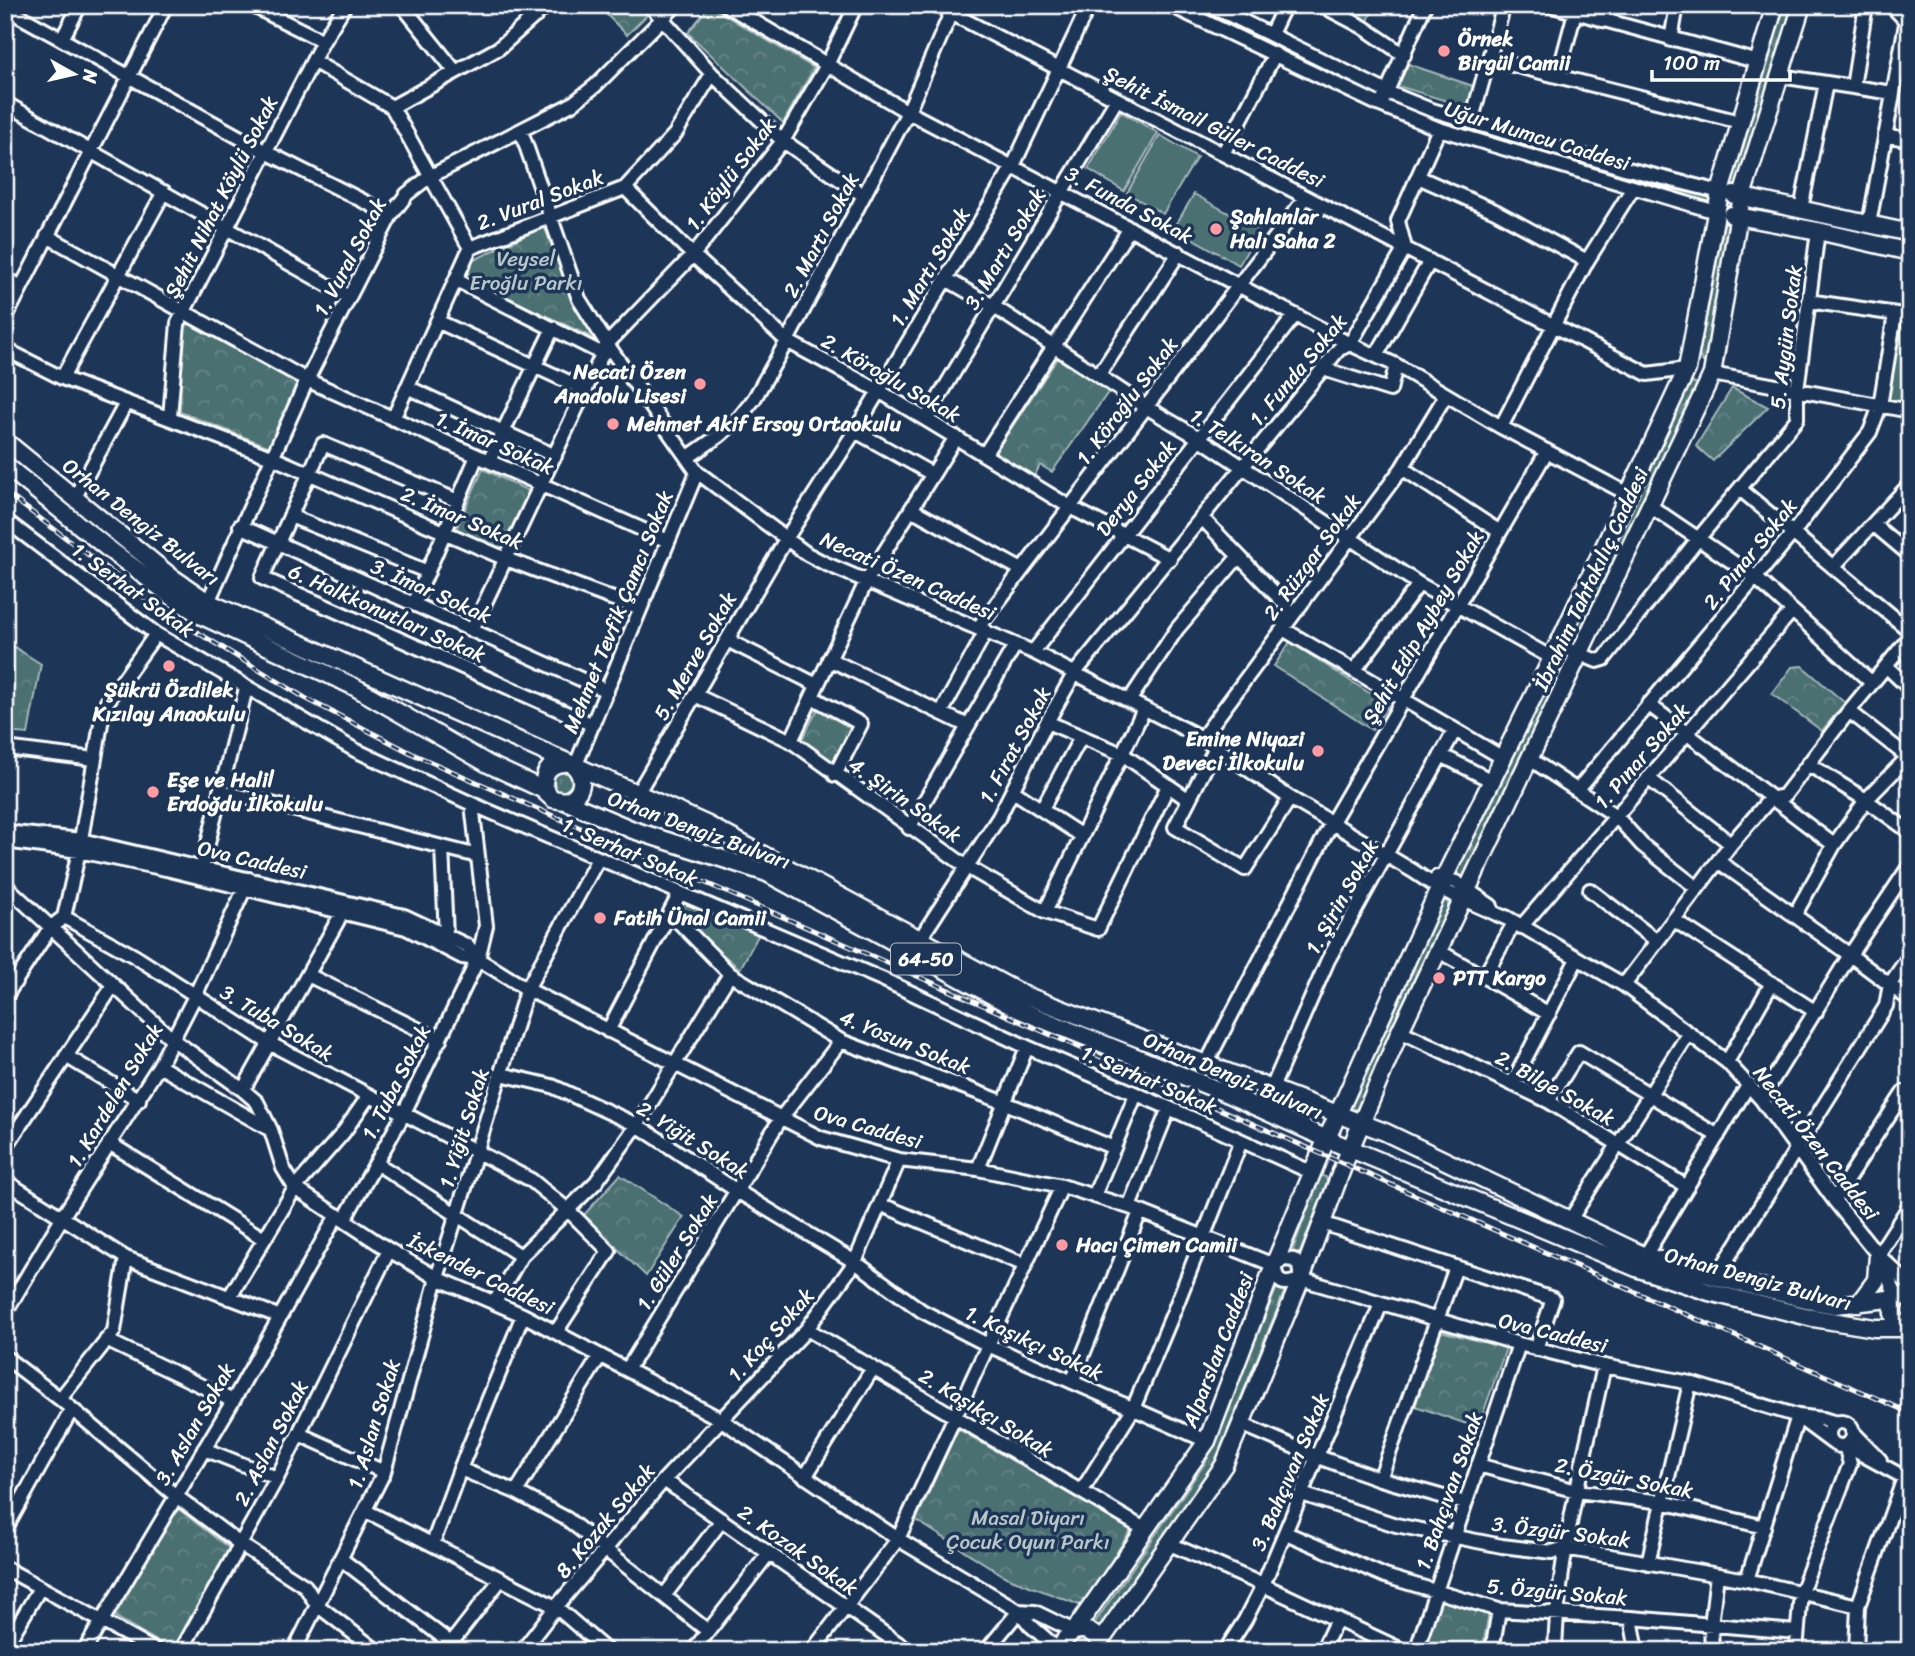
<svg xmlns="http://www.w3.org/2000/svg" width="1915" height="1656" font-family="Sriracha,sans-serif">
  <style>
    .grass { fill: url(#grass-tufts); stroke: #a5b8b8; stroke-width: 2 }
    .forest { fill: url(#forest-firs); stroke: #a5b8b8; stroke-width: 2 }
    .park { fill: url(#park-crowns); stroke: #a5b8b8; stroke-width: 2 }
    .pitch { fill: #4b7072; stroke: #a5b8b8; stroke-width: 2 }
    .lines { fill: none; stroke-linecap: round; stroke-linejoin: round }
    .minor-casing { stroke: #fff; stroke-width: 18 }
    .major-casing { stroke: #fff; stroke-width: 21 }
    .minor { stroke: #1d3557; stroke-width: 12 }
    .major { stroke: #1d3557; stroke-width: 16 }
    .rail-casing { stroke: #fff; stroke-width: 5 }
    .rail { stroke: #1d3557; stroke-width: 2.5; stroke-dasharray: 8; stroke-linecap: butt }
    .poi-dot { fill: #ff9aa2; stroke: #1d3557; stroke-width: 2.5 }
    .labels { text-anchor: middle; dominant-baseline: central; stroke-width: 7; stroke-linejoin: round; paint-order: stroke }
    .shield { fill: #1d3557; stroke: #bbc2cd; stroke-width: 2 }
    .shield-label { font-size: 19px; font-weight: bold; fill: #fff }
    .poi-label { font-size: 21px; font-weight: bold; fill: #fff; stroke: #1d3557; text-anchor: start }
    .street-label { font-size: 21px; fill: #fff; stroke: #1d3557 }
    .park-label { font-size: 21px; fill: #b7c6c7; stroke: #1d3557 }
  </style>
  <defs>
    <pattern id="grass-tufts" width="24" height="20" patternUnits="userSpaceOnUse" patternTransform="scale(1.75)"><rect width="24" height="20" fill="#4b7072"/><path d="M3 7l-1-3M5 7V3M7 7l1-3M15 17l-1-3M17 17v-4M19 17l1-3" fill="none" stroke="#668587"/></pattern>
    <pattern id="forest-firs" width="22" height="20" patternUnits="userSpaceOnUse" patternTransform="scale(1.75)"><rect width="22" height="20" fill="#4b7072"/><path d="M5 1l3.5 6h-7zM16 11l3.5 6h-7z" fill="#668587"/></pattern>
    <pattern id="park-crowns" width="20" height="18" patternUnits="userSpaceOnUse" patternTransform="scale(1.75)"><rect width="20" height="18" fill="#4b7072"/><path d="M2 6a3 3 0 1 1 6 0M12 15a3 3 0 1 1 6 0" fill="none" stroke="#668587"/></pattern>
  </defs>
  <rect width="100%" height="100%" fill="#1d3557"/>
  <filter id="ink" filterUnits="userSpaceOnUse"><feTurbulence type="fractalNoise" baseFrequency=".0143" numOctaves="2"/><feDisplacementMap in="SourceGraphic" scale="14" xChannelSelector="R" yChannelSelector="G"/><feConvolveMatrix kernelMatrix="1 2 1 2 8 2 1 2 1" color-interpolation-filters="sRGB"/></filter>
  <g filter="url(#ink)">
    <!-- grass -->
    <path class="grass" d="M1176,5H1187L1377,94L1374,98Z
      M1390,100C1453,126 1518,145 1583,164C1625,176 1669,191 1713,196L1710,204L1472,135L1389,105Z
      M1748,204L1910,239V247L1748,213Z
      M566,767L577,781L567,794L554,792L550,775Z
      M1322,1176L1326,1177L1327,1182L1299,1255L1292,1252L1319,1178Z
      M1277,1287L1285,1290L1213,1466L1101,1631L1093,1625L1207,1460Z"/>
    <!-- forest -->
    <path class="forest" d="M1782,5H1793L1737,189L1729,191Z
      M1725,219L1731,220L1706,361L1703,362L1699,356Z
      M1690,382L1696,383L1695,389L1578,643H1572L1570,637Z
      M1565,657L1569,663L1462,879L1455,878L1453,873L1559,659Z
      M1442,900L1448,902V909L1400,1009L1357,1109H1350L1348,1107Z"/>
    <!-- park -->
    <path class="park" d="M597,5H637L647,15L627,35Z
      M1344,5H1375L1368,21L1343,9Z
      M709,6L814,68L783,123L688,33Z
      M1408,64L1473,86L1469,108L1398,86Z
      M544,226L576,309L602,342L474,282L469,273L470,262Z
      M188,323L298,382L270,447L180,412L182,334Z
      M1059,356L1109,391L1052,472L1040,465L1034,477L994,454Z
      M1732,388L1768,407L1713,461L1696,446Z
      M483,469L531,492L503,553L455,531Z
      M5,641L41,664L28,734L5,732Z
      M1290,642L1388,705L1372,730L1274,666Z
      M1802,666L1845,703L1822,731L1772,694L1792,667Z
      M818,709L854,729L835,766L804,746L802,739Z
      M685,903L759,934L740,969L677,915L679,907Z
      M620,1175L684,1217L646,1276L583,1216Z
      M1441,1331L1506,1348L1478,1428L1415,1406Z
      M958,1429L1131,1530L1082,1606L1006,1577L916,1520Z
      M177,1508L230,1549L174,1651L116,1617L115,1613Z
      M1440,1600L1489,1613L1482,1651H1424Z"/>
    <!-- pitch -->
    <path class="pitch" d="M1121,112L1158,133L1124,191L1088,169Z
      M1160,135L1197,157L1163,214L1127,193Z
      M1194,194L1259,230L1239,265L1174,228Z
      M1896,320L1910,322V403L1885,399Z"/>
    <g class="lines">
      <!-- minor casing -->
      <g class="minor-casing">
        <path id="minor" d="M251,5L323,41
          M402,5L455,71
          M525,5L536,16
          M650,5L712,74L783,141L863,195
          M726,5L908,112L1350,344L1396,365L1501,427L1628,494
          M1170,5L1380,105L1439,129L1716,212
          M1210,5L1387,92L1429,109L1624,168L1720,192
          M1321,5L1363,27L1404,55
          M1549,5L1759,62
          M1891,5L1910,25
          M5,8L266,152L391,215
          M951,13L1647,374L1687,369
          M1602,20L1605,5
          M1271,34L1285,5
          M62,39L80,5
          M1671,40L1677,5
          M1489,59L1740,122
          M313,61L392,107L470,248
          M1558,76L1575,12
          M1780,76L1893,93
          M1853,87L1866,5
          M1384,98L1425,5
          M5,103L349,297
          M392,107L499,48L547,5
          M5,120L12,107
          M1471,122L1504,5
          M521,131L579,299L607,344L697,472L807,554L824,563L1033,652L1202,738L1290,798L1413,871L1440,889L1510,920
          M1885,135L1910,140
          M1223,154L1275,54
          M1418,177L1495,211L1587,261
          M625,188L693,255L787,341L879,391L1070,507L1170,559
          M1801,209L1826,83
          M1869,224L1906,24
          M47,236L307,380L668,541
          M5,278L21,287
          M946,279L993,306L1146,407L1199,438L1419,584L1552,658
          M456,280L603,354
          M1808,301L1910,316
          M5,319L166,5
          M437,321L586,390
          M5,349L62,378L271,457L506,559L640,609
          M1376,356L1430,261
          M1323,369L1390,390L1396,365
          M1712,374L1910,411
          M1099,375L1179,253
          M62,378L164,192
          M407,387L555,456
          M170,417L178,323L323,41L345,5
          M393,419L470,248L625,188L675,134L712,74
          M926,419L1117,99
          M1501,427L1587,261L1633,188
          M855,431L932,474
          M984,455L1130,228
          M687,458L720,435L739,418L754,399L787,341L908,112L954,6
          M489,461L553,328
          M1402,468L1500,532
          M1740,489L1910,631
          M74,499L126,403
          M458,501L323,444L262,578L593,725
          M1650,506L1756,578L1872,683
          M911,509L1022,570
          M290,516L428,572
          M1203,519L1286,605L1283,629L1503,758
          M5,520L156,634L355,750L472,804L884,980L1027,1047L1169,1108L1313,1173
          M1873,524L1910,555
          M240,526L607,691
          M1833,567L1910,484
          M208,602L307,380L391,215L407,194L429,177L572,104L595,86L676,5
          M414,604L477,456
          M978,628L1306,197
          M472,630L607,344L693,255L783,141L827,65L856,5
          M727,640L817,685
          M1558,645L1597,661L1604,659L1698,539L1797,419V390L1818,231
          M1033,652L1295,315
          M829,659L968,726
          M1886,666L1910,689
          M1354,671L1419,584
          M695,695L791,741L967,867L1045,912L1098,929L1168,786
          M812,697L861,724L835,775
          M1129,701L1177,629L1239,556
          M1648,704L1834,845
          M1849,711L1908,757
          M941,713L986,631
          M1047,722L1122,754L1189,800
          M1202,738L1402,468L1446,395
          M791,741L867,580L956,437
          M1216,747L1175,827L1245,869L1290,798
          M5,748L94,759
          M1441,755L1492,781
          M1530,759L1616,816L1642,845L1697,888
          M1808,764L1866,800L1910,832
          M575,767L697,472
          M1648,778L1731,844
          M1578,789L1793,533L1870,432L1880,406L1895,314
          M220,791L478,856
          M1013,791L1082,836
          M637,794L786,539L855,431L1013,166L1089,5
          M1042,809L1081,737
          M909,828L1015,645
          M5,832L81,840L404,916L468,946L478,959L527,989L821,1138L899,1160L978,1169L1062,1186L1129,1207L1274,1265
          M5,841L79,851L166,869L406,928L462,957L478,959
          M442,847L446,936
          M1718,861L1850,955L1910,1000
          M202,868L246,688
          M1437,877L1456,882L1491,906
          M5,885L172,1039L243,1090L257,1102L271,1130L283,1168L295,1188L389,1250L437,1278L523,1315L720,1419L898,1539L1019,1611L1030,1625L1060,1651
          M1590,890L1657,941
          M1045,912L1144,709
          M670,913L730,974L841,1041L1003,1102L1114,1148
          M1794,916L1834,845L1866,800L1910,755
          M64,917L136,957L269,1043L531,1180L569,1211L609,1251L556,1332
          M1506,917L1624,985L1727,1062L1761,1099L1834,1200L1878,1255L1910,1285
          M1674,920L1816,1012
          M1521,927L1792,611
          M920,939L999,817L1047,722L1074,674L1339,349L1350,344L1405,248L1398,221L1439,129
          M1437,950L1549,1014
          M308,975L440,1040
          M1484,977L1514,923
          M1624,985L1731,844L1770,799L1784,796L1849,711L1910,637
          M5,997L50,928L64,917L79,851L103,712L107,702L156,634
          M608,1031L679,895
          M1400,1031L1548,1101L1687,1187
          M66,1056L139,1100
          M1727,1062L1772,983
          M1206,1064L1332,822L1547,451
          M159,1066L271,1130
          M501,1074L552,1086L637,1125L737,1191L855,1262L922,1311L988,1345L1207,1441
          M1512,1084L1577,959
          M1272,1088L1328,960L1455,730
          M243,1090L342,913
          M1761,1099L1850,955L1910,865
          M1548,1101L1579,1052L1718,1136
          M109,1143L264,1239
          M5,1148L113,986
          M376,1163L521,1256
          M978,1169L1027,1047
          M5,1181L126,1258L278,1316
          M1094,1196L1136,1094
          M1834,1200L1904,1092L1910,1096
          M882,1205L1025,1265
          M1129,1207L1169,1108
          M344,1220L403,1115L478,959L486,926L472,804
          M1570,1220L1689,1033
          M1322,1223L1553,1299L1536,1349
          M1878,1255L1910,1205
          M1645,1256L1749,1084
          M1881,1261L1897,1298
          M1274,1265C1277,1284 1283,1287 1301,1279L1519,1344L1604,1366L1690,1383L1798,1416L1823,1419L1837,1423
          M1274,1265L1284,1259L1294,1260L1299,1266L1301,1279
          M1716,1277L1886,1006L1890,984L1910,955
          M229,1298L295,1188L343,1133L368,1097
          M495,1302L521,1256L596,1182L637,1125L730,974
          M5,1313L63,1216L159,1066L195,996L249,879
          M807,1329L1146,1530
          M106,1340L233,1401
          M5,1357L60,1399L176,1496L240,1544L305,1586L317,1605L377,1651
          M627,1370L781,1118L841,1041
          M1072,1382L1140,1212
          M60,1399L114,1331L126,1258
          M1798,1417L1833,1443
          M1829 1434a12 12 0 1 1 24 0a12 12 0 1 1-24 0Z
          M1241,1424L1318,1457L1380,1479L1465,1503
          M1852,1431L1880,1460
          M299,1434L384,1472
          M1845,1445L1909,1480
          M204,1449L277,1478
          M1478,1465L1577,1491L1662,1502L1764,1527
          M460,1469L516,1492L567,1519L708,1631
          M805,1477L873,1368
          M1380,1479L1456,1267
          M664,1480L909,1651
          M516,1492L600,1356
          M1081,1492L1133,1409L1174,1311L1241,1141
          M1302,1494L1396,1525L1502,1546L1552,1552L1565,1548L1747,1580L1858,1606
          M366,1511L556,1607L607,1651
          M5,1530L72,1409
          M1286,1533L1385,1576L1499,1610L1631,1618L1796,1632
          M433,1543L460,1469L523,1315
          M1170,1544L1263,1585L1404,1651
          M341,1559L461,1651
          M1648,1563L1690,1383
          M5,1568L156,1651
          M1747,1580L1798,1416
          M664,1596L722,1520
          M1019,1611L1035,1612L1074,1631
          M1631,1618L1637,1651
          M5,1647L40,1588
          M84,1651L233,1401L337,1215
          M181,1651L277,1478L389,1250
          M294,1651L384,1472L437,1278L527,989L598,859
          M445,1651L501,1579
          M522,1651L556,1607L664,1480L807,1329L855,1262L899,1160
          M693,1651L769,1553
          M812,1651L898,1539L1062,1186
          M986,1651L1019,1611
          M1225,1651L1245,1620L1263,1585L1381,1304
          M1322,1651L1337,1619
          M1416,1651L1519,1344
          M1492,1651L1499,1610
          M1555,1651C1558,1554 1584,1460 1604,1366
          M1712,1651L1711,1625L1717,1575
          M1796,1651L1801,1592L1850,1464L1845,1445
          M1856,1651L1858,1606L1904,1478"/>
      </g>
      <!-- major casing -->
      <g class="major-casing">
        <path id="major" d="M1734,195L1910,233
          M1732,215L1818,231L1910,252
          M5,441L170,576L208,602L706,824L1022,994L1385,1132L1645,1256L1716,1277L1818,1302L1836,1305L1897,1298
          M5,465L106,547L177,600L202,616L353,686L488,764L542,789L553,799L565,801L633,830L767,873L1019,1010L1223,1092L1327,1139L1639,1269L1709,1292L1813,1318L1875,1328H1906
          M547,792C540,776 548,763 565,763
          M565,801C582,795 586,780 575,767
          M1910,1293L1897,1298C1888,1312 1894,1325 1910,1328
          M1859,1303L1876,1280L1878,1255
          M1074,1631L1207,1441L1274,1265L1320,1154L1444,878L1552,658L1687,369L1720,192L1775,5
          M1100,1642L1224,1465L1301,1279L1344,1164L1400,1031L1707,385L1712,374L1742,196L1802,5
          M1062,1651C1063,1624 1097,1623 1102,1649"/>
      </g>
      <!-- minor -->
      <use href="#minor" class="minor"/>
      <!-- major -->
      <use href="#major" class="major"/>
      <!-- rail casing -->
      <g class="rail-casing">
        <path id="rail" d="M5,492L164,612L305,698L415,755L1910,1413"/>
      </g>
      <!-- rail -->
      <use href="#rail" class="rail"/>
    </g>
  </g>
  <!-- markers -->
  <g class="poi-dot">
    <circle cx="1444" cy="51" r="7"/>
    <circle cx="1216" cy="229" r="7"/>
    <circle cx="700" cy="384" r="7"/>
    <circle cx="613" cy="424" r="7"/>
    <circle cx="169" cy="666" r="7"/>
    <circle cx="1318" cy="751" r="7"/>
    <circle cx="153" cy="792" r="7"/>
    <circle cx="600" cy="918" r="7"/>
    <circle cx="1439" cy="978" r="7"/>
    <circle cx="1062" cy="1245" r="7"/>
  </g>
  <g class="labels">
    <!-- shield labels -->
    <rect class="shield" x="891" y="943.5" width="70" height="31" rx="5"/>
    <g class="shield-label">
      <text x="926" y="959">64-50</text>
    </g>
    <!-- poi labels -->
    <g class="poi-label">
      <text x="1458" y="39">Örnek<tspan x="1458" dy="24">Birgül Camii</tspan></text>
      <text x="1230" y="217">Şahlanlar<tspan x="1230" dy="24">Halı Saha 2</tspan></text>
      <text x="686" y="372" text-anchor="end">Necati Özen<tspan x="686" dy="24">Anadolu Lisesi</tspan></text>
      <text x="627" y="424">Mehmet Akif Ersoy Ortaokulu</text>
      <text x="169" y="690" text-anchor="middle">Şükrü Özdilek<tspan x="169" dy="24">Kızılay Anaokulu</tspan></text>
      <text x="1304" y="739" text-anchor="end">Emine Niyazi<tspan x="1304" dy="24">Deveci İlkokulu</tspan></text>
      <text x="167" y="780">Eşe ve Halil<tspan x="167" dy="24">Erdoğdu İlkokulu</tspan></text>
      <text x="614" y="918">Fatih Ünal Camii</text>
      <text x="1453" y="978">PTT Kargo</text>
      <text x="1076" y="1245">Hacı Çimen Camii</text>
    </g>
    <!-- street labels -->
    <g class="street-label">
      <text transform="translate(1214 127) rotate(27)">Şehit İsmail Güler Caddesi</text>
      <text transform="translate(1537 136) rotate(17)">Uğur Mumcu Caddesi</text>
      <text transform="translate(731 174) rotate(-53)">1. Köylü Sokak</text>
      <text transform="translate(221 197) rotate(-63)">Şehit Nihat Köylü Sokak</text>
      <text transform="translate(540 200) rotate(-21)">2. Vural Sokak</text>
      <text transform="translate(1129 205) rotate(28)">3. Funda Sokak</text>
      <text transform="translate(821 235) rotate(-62)">2. Martı Sokak</text>
      <text transform="translate(1005 249) rotate(-59)">3. Martı Sokak</text>
      <text transform="translate(350 257) rotate(-62)">1. Vural Sokak</text>
      <text transform="translate(930 267) rotate(-59)">1. Martı Sokak</text>
      <text transform="translate(1786 337) rotate(-83)">5. Aygün Sokak</text>
      <text transform="translate(1298 370) rotate(-50)">1. Funda Sokak</text>
      <text transform="translate(891 378) rotate(30)">2. Köroğlu Sokak</text>
      <text transform="translate(1127 401) rotate(-53)">1. Köroğlu Sokak</text>
      <text transform="translate(495 443) rotate(24)">1. İmar Sokak</text>
      <text transform="translate(1258 456) rotate(33)">1. Telkıran Sokak</text>
      <text transform="translate(1136 488) rotate(-52)">Derya Sokak</text>
      <text transform="translate(462 518) rotate(23)">2. İmar Sokak</text>
      <text transform="translate(141 522) rotate(38)">Orhan Dengiz Bulvarı</text>
      <text transform="translate(1750 554) rotate(-51)">2. Pınar Sokak</text>
      <text transform="translate(1312 557) rotate(-54)">2. Rüzgar Sokak</text>
      <text transform="translate(908 576) rotate(24)">Necati Özen Caddesi</text>
      <text transform="translate(1591 579) rotate(-65)">İbrahim Tahtakılıç Caddesi</text>
      <text transform="translate(133 590) rotate(36)">1. Serhat Sokak</text>
      <text transform="translate(431 591) rotate(24)">3. İmar Sokak</text>
      <text transform="translate(618 612) rotate(-68)">Mehmet Tevfik Çamcı Sokak</text>
      <text transform="translate(387 613) rotate(24)">6. Halkkonutları Sokak</text>
      <text transform="translate(1423 627) rotate(-60)">Şehit Edip Aybey Sokak</text>
      <text transform="translate(695 656) rotate(-60)">5. Merve Sokak</text>
      <text transform="translate(1015 745) rotate(-62)">1. Fırat Sokak</text>
      <text transform="translate(1642 756) rotate(-49)">1. Pınar Sokak</text>
      <text transform="translate(905 800) rotate(35)">4. Şirin Sokak</text>
      <text transform="translate(699 830) rotate(20)">Orhan Dengiz Bulvarı</text>
      <text transform="translate(630 852) rotate(23)">1. Serhat Sokak</text>
      <text transform="translate(252 860) rotate(13)">Ova Caddesi</text>
      <text transform="translate(1342 897) rotate(-61)">1. Şirin Sokak</text>
      <text transform="translate(277 1023) rotate(31)">3. Tuba Sokak</text>
      <text transform="translate(905 1042) rotate(22)">4. Yosun Sokak</text>
      <text transform="translate(1233 1076) rotate(23)">Orhan Dengiz Bulvarı</text>
      <text transform="translate(1149 1080) rotate(23)">1. Serhat Sokak</text>
      <text transform="translate(396 1082) rotate(-63)">1. Tuba Sokak</text>
      <text transform="translate(1555 1088) rotate(29)">2. Bilge Sokak</text>
      <text transform="translate(115 1095) rotate(-59)">1. Kardelen Sokak</text>
      <text transform="translate(868 1127) rotate(16)">Ova Caddesi</text>
      <text transform="translate(464 1128) rotate(-73)">1. Yiğit Sokak</text>
      <text transform="translate(693 1140) rotate(32)">2. Yiğit Sokak</text>
      <text transform="translate(1816 1143) rotate(52)">Necati Özen Caddesi</text>
      <text transform="translate(677 1252) rotate(-58)">1. Güler Sokak</text>
      <text transform="translate(481 1274) rotate(26)">İskender Caddesi</text>
      <text transform="translate(1758 1279) rotate(15)">Orhan Dengiz Bulvarı</text>
      <text transform="translate(1553 1333) rotate(14)">Ova Caddesi</text>
      <text transform="translate(771 1335) rotate(-48)">1. Koç Sokak</text>
      <text transform="translate(1034 1343) rotate(25)">1. Kaşıkçı Sokak</text>
      <text transform="translate(1218 1350) rotate(-69)">Alparslan Caddesi</text>
      <text transform="translate(986 1413) rotate(31)">2. Kaşıkçı Sokak</text>
      <text transform="translate(195 1424) rotate(-60)">3. Aslan Sokak</text>
      <text transform="translate(374 1424) rotate(-73)">1. Aslan Sokak</text>
      <text transform="translate(271 1443) rotate(-63)">2. Aslan Sokak</text>
      <text transform="translate(1290 1472) rotate(-67)">3. Bahçıvan Sokak</text>
      <text transform="translate(1624 1478) rotate(11)">2. Özgür Sokak</text>
      <text transform="translate(1449 1491) rotate(-71)">1. Bahçıvan Sokak</text>
      <text transform="translate(605 1521) rotate(-50)">8. Kozak Sokak</text>
      <text transform="translate(1561 1532) rotate(7)">3. Özgür Sokak</text>
      <text transform="translate(798 1550) rotate(35)">2. Kozak Sokak</text>
      <text transform="translate(1557 1592) rotate(5)">5. Özgür Sokak</text>
    </g>
    <!-- park labels -->
    <g class="park-label">
      <text x="526" y="259">Veysel<tspan x="526" dy="24">Eroğlu Parkı</tspan></text>
      <text x="1028" y="1518">Masal Diyarı<tspan x="1028" dy="24">Çocuk Oyun Parkı</tspan></text>
    </g>
  </g>
  <!-- margin -->
  <rect width="1915" height="1656" fill="none" stroke="#1d3557" stroke-width="28"/>
  <rect x="14" y="14" width="1887" height="1628" fill="none" stroke="#fff" stroke-width="2.5" filter="url(#ink)"/>
  <!-- north arrow -->
  <g transform="translate(74 74) rotate(98)" stroke="#1d3557" stroke-width="5" paint-order="stroke">
  <path d="M0-5L12 26L0 18L-12 26Z" fill="#ffffff"/>
  <text y="-10" font-size="19" font-weight="bold" text-anchor="middle" fill="#ffffff">N</text>
  </g>
  <!-- scale -->
  <path d="M1652 70v10h138v-10" fill="none" stroke="#ffffff" stroke-width="3.5"/>
  <text x="1663" y="70" font-size="21" fill="#ffffff" stroke="#1d3557" stroke-width="5" paint-order="stroke">100 m</text>
</svg>
